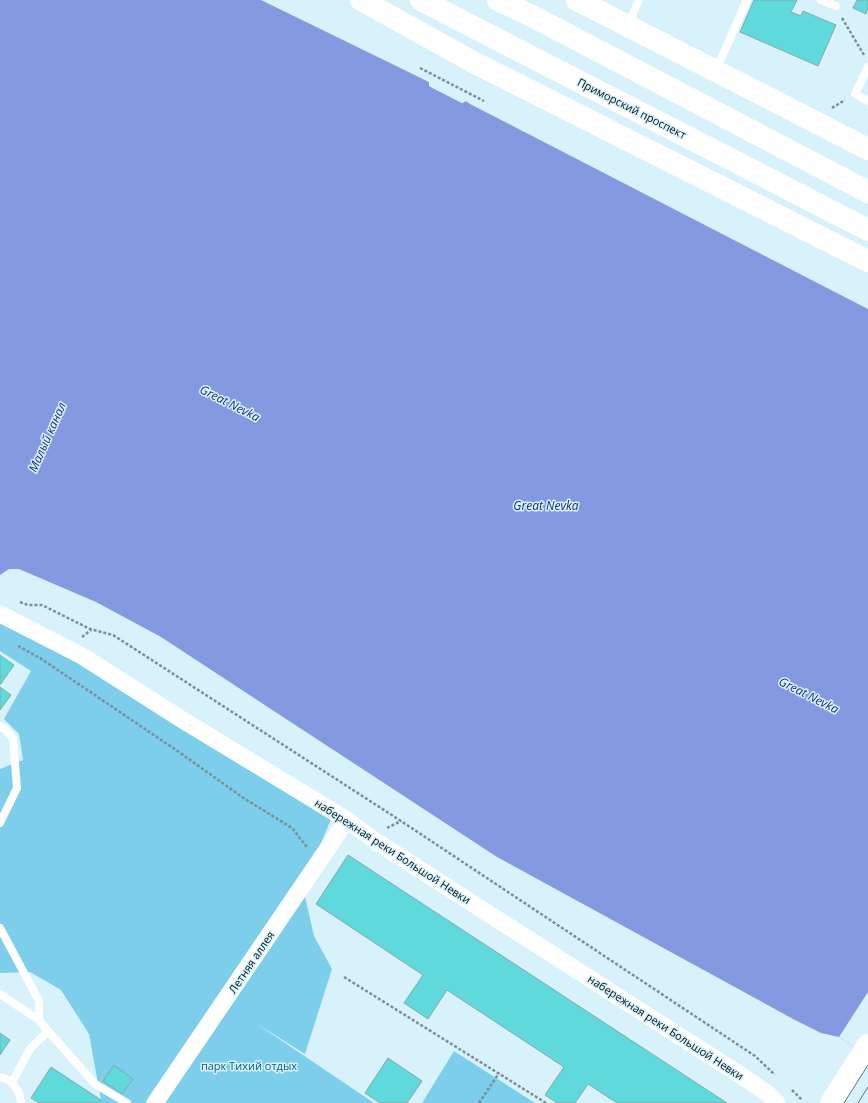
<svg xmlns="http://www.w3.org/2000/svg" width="868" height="1103" font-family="'Open Sans',sans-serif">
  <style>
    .green { fill: #7cceeb }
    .water { fill: #8399e0 }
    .pier { fill: #d8f2fc }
    .building { fill: #60d9dd; stroke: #86a8a9 }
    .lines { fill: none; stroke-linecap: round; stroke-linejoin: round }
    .path { stroke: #7b8f97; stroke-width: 2.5; stroke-dasharray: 3 2; stroke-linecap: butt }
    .lane { stroke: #fff; stroke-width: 8 }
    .street { stroke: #fff; stroke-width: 17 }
    .primary { stroke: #fff; stroke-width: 22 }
    .tram { stroke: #607279; stroke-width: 1 }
    .labels { text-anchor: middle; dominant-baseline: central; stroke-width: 3; stroke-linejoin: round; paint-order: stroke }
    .street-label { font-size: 11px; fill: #081418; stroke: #d8f2fc }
    .park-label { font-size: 11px; fill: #025f77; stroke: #d8f2fc }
    .water-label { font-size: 12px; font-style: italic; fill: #1d287a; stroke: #d8f2fc }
  </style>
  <rect width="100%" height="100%" fill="#d8f2fc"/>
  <!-- green -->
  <path class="green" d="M0,618L97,673L331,819L319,848L304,892L314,936L332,969L305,1054L254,1022L374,1103H100L101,1100L89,1034L61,990L30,972L0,973V769L23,760L19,734L4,719L31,671L0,651Z
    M454,1051L535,1103H422Z"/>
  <!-- water -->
  <path class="water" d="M0,0H261L429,82V86L462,103L466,101L472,105L868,309V1057L839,1037L821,1033L795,1020L497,857L161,637L96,602L19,569H9L0,575Z"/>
  <!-- pier -->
  <path class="pier" d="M424,77L430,81L431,85L463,101L466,100L473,103L472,105L466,101L462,103L429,86V82L423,79Z
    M868,992V1057L839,1037Z"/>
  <!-- building -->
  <path class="building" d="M754,0H797L791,12L801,16L803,11L836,25L818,66L740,32Z
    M857,0H868V8L866,14L853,8Z
    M0,655L14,665L0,685Z
    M0,687L11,695L0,710Z
    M348,855L727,1103H617L588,1084L575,1103H557L545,1095L564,1067L447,990L428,1019L404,1003L423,975L316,904Z
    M0,1033L10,1040L0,1055Z
    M388,1058L422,1081L407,1103H380L365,1093Z
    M114,1065L133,1079L122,1094L103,1081Z
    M51,1067L101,1100L100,1103H39L31,1098Z"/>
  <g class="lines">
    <!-- path -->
    <path class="path" d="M842,18L864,55
      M420,68L484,101
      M832,108L845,100
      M20,602L28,605H42L90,629L113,635L401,821L755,1056L775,1075
      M82,637L91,630
      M18,646L40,658L179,752L242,797L292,828L307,847
      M387,828L401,821
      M344,977L546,1103
      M792,1090L802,1100
      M479,1103L499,1073"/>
    <!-- lane -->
    <path class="lane" d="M821,0L836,6
      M628,25L639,0
      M868,67L855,94L868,101
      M716,70L747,0
      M0,726L5,729L13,738L17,788L0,823
      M0,928L39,1001V1020L48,1031L30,1049L12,1082
      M0,994L39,1020
      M48,1031L95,1084L127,1103
      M0,1077C12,1079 20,1091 21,1103"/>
    <!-- street -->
    <path class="street" d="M0,614L82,656L181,719L347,820L377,842L745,1078L768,1094L777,1103
      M155,1103L347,820"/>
    <!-- primary -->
    <path class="primary" d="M361,0L473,62L868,261
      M421,0L868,230
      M498,0L532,16L868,192
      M577,0L868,149
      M831,1103L868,1045"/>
    <!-- tram -->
    <path class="tram" d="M844,1103L868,1065
      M858,1103L868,1087"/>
  </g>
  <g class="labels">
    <!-- street labels -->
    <g class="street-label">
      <text transform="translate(632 108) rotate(27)">Приморский проспект</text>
      <text transform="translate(393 851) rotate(33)">набережная реки Большой Невки</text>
      <text transform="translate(251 962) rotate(-56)">Летняя аллея</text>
      <text transform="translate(666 1027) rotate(33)">набережная реки Большой Невки</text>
    </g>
    <!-- park labels -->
    <g class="park-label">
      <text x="249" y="1065">парк Тихий отдых</text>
    </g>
    <!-- water labels -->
    <g class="water-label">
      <text transform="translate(230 403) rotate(27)">Great Nevka</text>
      <text transform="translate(47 437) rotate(-66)">Малый канал</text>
      <text x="546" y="505">Great Nevka</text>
      <text transform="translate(809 695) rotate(27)">Great Nevka</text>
    </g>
  </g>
</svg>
